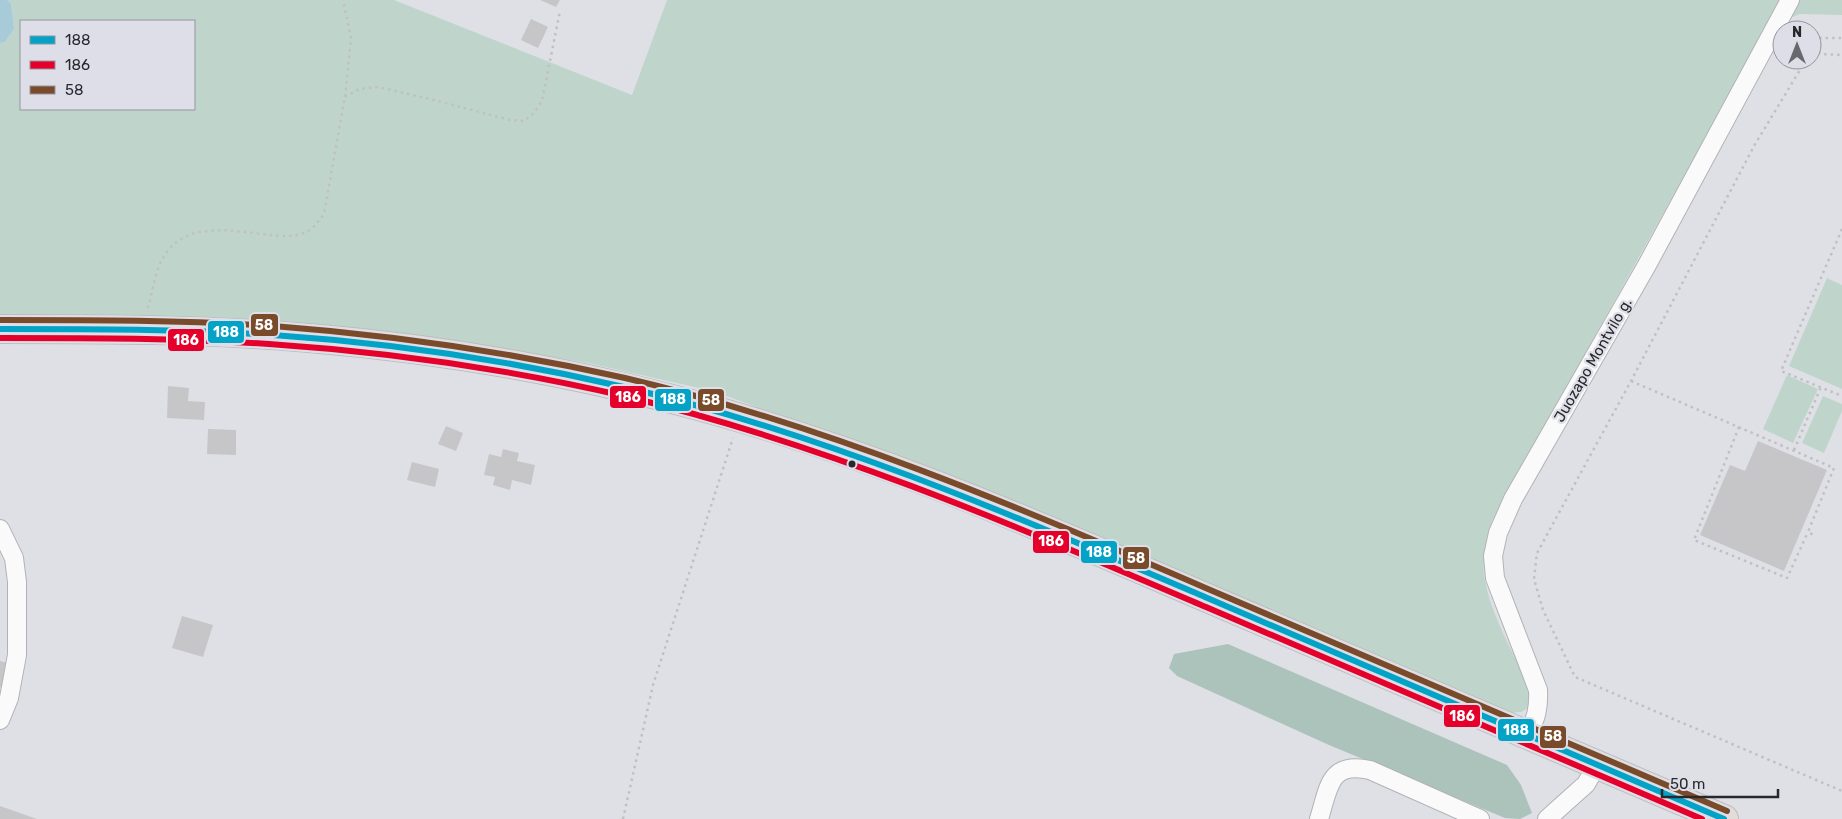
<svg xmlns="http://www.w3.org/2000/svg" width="1842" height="819" font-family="Rubik,sans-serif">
<rect width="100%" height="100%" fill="#dfe0e5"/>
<path fill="#bfd5cc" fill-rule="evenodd" d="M7 0H394L632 95 667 0H1842V15L1800 14 1767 27 1492 521C1488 539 1482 556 1484 574 1488 609 1513 652 1528 684L1530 699 1528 708 1521 712 1510 713 850 440 712 391 588 363 482 345 342 327 181 316H0V43L5 42 14 29 11 3ZM21 21H194V109H21Z
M1827 278 1842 285V389L1789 366Z
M1787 375 1818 389 1793 443 1763 429Z
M1823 396 1842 404V411L1824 453 1802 443Z"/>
<path fill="#abc3ba" d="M1228 644 1507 765 1521 785 1532 813 1520 819 1505 818 1329 745 1177 676 1169 668 1174 654Z"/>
<path fill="#a8cbda" d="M0 0H7L11 3 14 29 5 42 0 43Z"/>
<path fill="#c6c6c9" d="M540 0H560L556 7Z
M531 19 548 27 538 48 521 40Z
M168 386 189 388 188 401 205 402 204 420 167 418Z
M446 426 463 433 456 451 438 444Z
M208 429 236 430V455L207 454Z
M1758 441 1827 470 1784 571 1700 535 1730 465 1745 471Z
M503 449 519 453 517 461 535 465 531 485 512 480 510 490 493 485 495 477 484 475 489 454 501 457Z
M412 462 439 469 435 487 407 480Z
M182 616 213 625 203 657 172 648Z
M0 661 10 664 3 688 0 687Z
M0 806 37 819H0Z"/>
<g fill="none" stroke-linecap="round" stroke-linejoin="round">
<g stroke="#b2b2b6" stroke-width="20">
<path id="minor" d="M0 529 14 558 17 582V655L9 698 0 720
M1528 735C1536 718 1539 709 1538 690L1495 578 1493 556 1498 533 1513 499 1647 265 1790 0
M1319 819C1329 787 1329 761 1370 770L1480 819
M1547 819 1586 784 1597 765"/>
</g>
<g stroke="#bdbdbf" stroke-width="30">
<path id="primary" d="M0 329C103 329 206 329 309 338 430 348 551 368 668 398 854 445 1029 521 1205 597 1378 671 1551 745 1724 819"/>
</g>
<path stroke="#c0c0c2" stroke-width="2.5" stroke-dasharray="2.5 4" stroke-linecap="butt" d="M1812 50 1821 54 1842 55
M1813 50 1820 38H1842
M1806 60 1754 146 1631 381 1537 553 1534 579 1543 610 1575 677 1842 791
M345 97 359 89 378 87 430 99 510 120 524 121 534 113 542 101 560 11
M1842 229 1781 371 1842 396
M148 308C152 294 155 272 162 260 183 219 233 231 270 235 280 236 291 237 301 234 312 231 317 223 324 214L345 97 351 38 343 0
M1631 381 1834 468 1808 532 1814 535
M1739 427 1694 540 1787 578 1808 532
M1794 450 1821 387
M623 819 653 685 733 438"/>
<use href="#minor" stroke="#fafafb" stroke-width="18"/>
<use href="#primary" stroke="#e2ddd7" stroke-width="28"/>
<g stroke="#dddee7" stroke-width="10">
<path id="bus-1" d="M0 329C91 329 182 329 273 335 391 343 508 360 624 387 825 434 1015 516 1205 597 1378 671 1551 745 1724 819"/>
</g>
<g stroke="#dddee7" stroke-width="10">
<path id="bus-2" d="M0 338C90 338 180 338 269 344 389 352 508 369 624 396 826 444 1016 526 1206 607 1371 678 1537 748 1702 819"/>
</g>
<g stroke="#dddee7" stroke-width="10">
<path id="bus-3" d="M0 320C91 320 183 320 273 326 392 335 509 352 625 378 827 425 1018 507 1208 589 1381 663 1554 737 1727 811"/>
</g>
<use href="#bus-1" stroke="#02a3c6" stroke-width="6"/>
<use href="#bus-2" stroke="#e4002b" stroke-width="6"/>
<use href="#bus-3" stroke="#7a4b2a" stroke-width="6"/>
</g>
<circle fill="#28282c" stroke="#dddee7" stroke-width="2" cx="852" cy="464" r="4.5"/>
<g text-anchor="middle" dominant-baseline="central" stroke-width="4.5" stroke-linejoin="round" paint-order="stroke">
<g font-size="15" fill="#28282c" stroke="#dddee7">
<text transform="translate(1593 360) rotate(-60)">Juozapo Montvilo g.</text>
</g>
</g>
<g stroke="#dddee7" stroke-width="2">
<rect x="250" y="313" width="29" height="24" rx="5" fill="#7a4b2a"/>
<rect x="207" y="320" width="38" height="24" rx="5" fill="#02a3c6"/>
<rect x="167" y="328" width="38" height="24" rx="5" fill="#e4002b"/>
<rect x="609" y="385" width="38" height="24" rx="5" fill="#e4002b"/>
<rect x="654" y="388" width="38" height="24" rx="5" fill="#02a3c6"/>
<rect x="697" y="388" width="28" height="24" rx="5" fill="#7a4b2a"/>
<rect x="1032" y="530" width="38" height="24" rx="5" fill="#e4002b"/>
<rect x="1080" y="540" width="38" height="24" rx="5" fill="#02a3c6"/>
<rect x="1122" y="546" width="28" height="24" rx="5" fill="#7a4b2a"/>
<rect x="1443" y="704" width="38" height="24" rx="5" fill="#e4002b"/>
<rect x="1497" y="718" width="38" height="24" rx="5" fill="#02a3c6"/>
<rect x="1539" y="725" width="28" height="24" rx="5" fill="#7a4b2a"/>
</g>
<g font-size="14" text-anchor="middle" font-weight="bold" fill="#fff">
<text x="264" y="330">58</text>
<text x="226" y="337">188</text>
<text x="186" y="345">186</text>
<text x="628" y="402">186</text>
<text x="673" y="404">188</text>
<text x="711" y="405">58</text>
<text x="1051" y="546">186</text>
<text x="1099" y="557">188</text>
<text x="1136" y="563">58</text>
<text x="1462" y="721">186</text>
<text x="1516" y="735">188</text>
<text x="1553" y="741">58</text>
</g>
<rect x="20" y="20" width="175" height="90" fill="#dddee7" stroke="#95959c"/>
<rect x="30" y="36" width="25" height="8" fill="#02a3c6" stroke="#95959c"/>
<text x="65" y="45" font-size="15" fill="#28282c">188</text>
<rect x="30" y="61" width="25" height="8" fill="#e4002b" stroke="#95959c"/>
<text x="65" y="70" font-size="15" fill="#28282c">186</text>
<rect x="30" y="86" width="25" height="8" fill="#7a4b2a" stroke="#95959c"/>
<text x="65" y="95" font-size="15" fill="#28282c">58</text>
<g transform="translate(1797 45)"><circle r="24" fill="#dddee7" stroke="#95959c"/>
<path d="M0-4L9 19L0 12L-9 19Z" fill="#68686d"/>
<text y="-8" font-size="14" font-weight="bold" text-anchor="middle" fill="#28282c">N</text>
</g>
<path d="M1662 789v8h116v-8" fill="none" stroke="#28282c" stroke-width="2.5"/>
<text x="1670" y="789" font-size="15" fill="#28282c" stroke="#dddee7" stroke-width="4" paint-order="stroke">50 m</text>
</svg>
